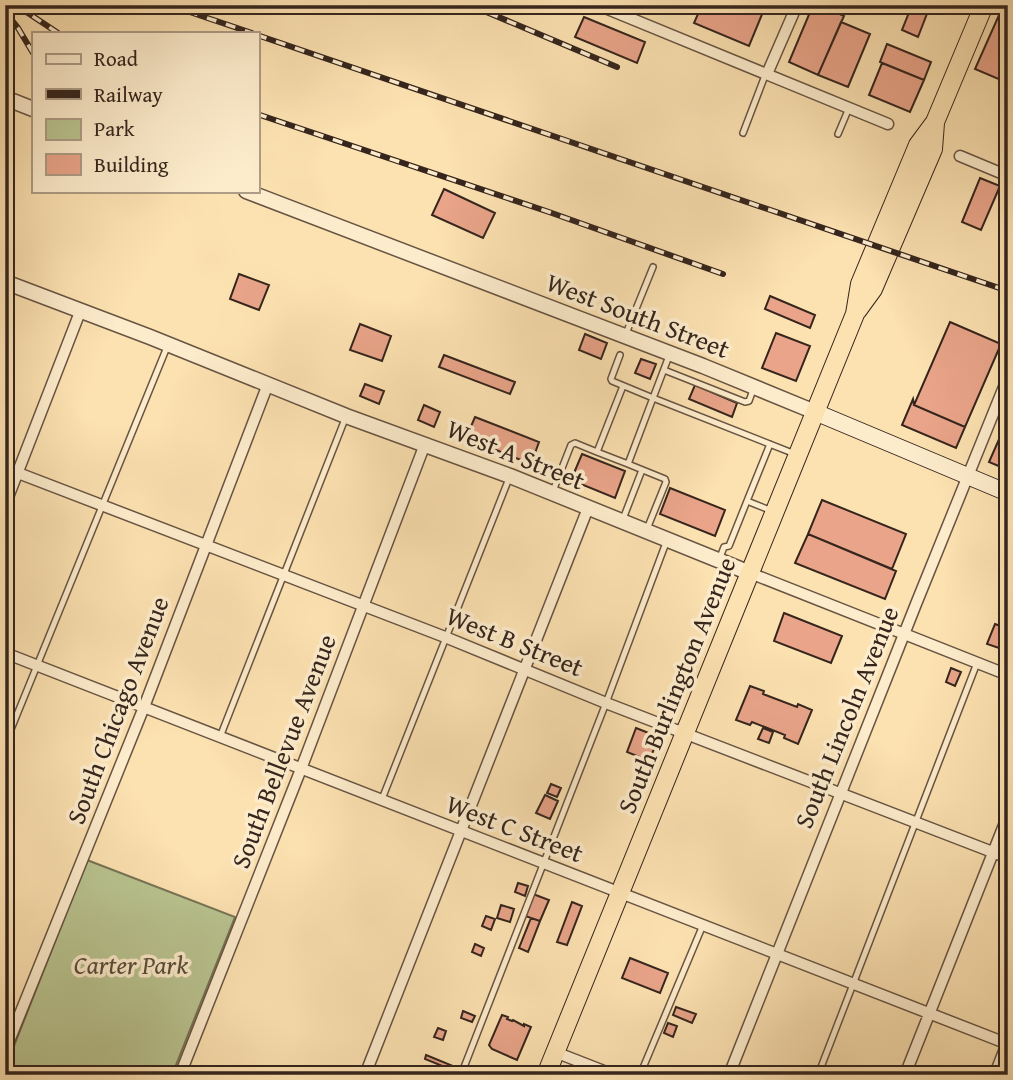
<svg xmlns="http://www.w3.org/2000/svg" width="1013" height="1080" font-family="'Gentium Book Plus',serif">
<rect width="100%" height="100%" fill="#fce1b1"/>
<filter id="stains"><feTurbulence type="fractalNoise" baseFrequency=".00286" numOctaves="4"/><feColorMatrix values="0 0 0 0 .2 0 0 0 0 .09 0 0 0 0 .02 0 0 0 .5 -.17"/></filter>
<radialGradient id="worn" r=".72"><stop offset=".6" stop-color="#630" stop-opacity="0"/><stop offset="1" stop-color="#630" stop-opacity=".3"/></radialGradient>
<path fill="#b9c490" stroke="#777456" stroke-width="2" d="M87 860 235 917 172 1075H5V1069Z"/>
<path fill="#e9a489" stroke="#35251d" stroke-width="2" d="M702 5H747L763 12 749 46 694 23Z
M813 5H820L844 16 818 75 789 62Z
M912 5 930 6 918 37 902 30Z
M999 15 1008 19V83L975 69Z
M584 17 645 42 637 63 575 37Z
M841 22 870 34 848 87 818 75Z
M887 44 931 62 924 80 880 62Z
M882 63 924 80 910 112 869 95Z
M980 178 1000 186 981 230 962 222Z
M444 189 495 213 483 238 432 215Z
M239 274 269 285 259 310 230 299Z
M770 296 815 315 810 328 765 309Z
M950 322 1001 344 965 427 914 405Z
M360 324 391 336 382 361 350 350Z
M776 333 810 346 796 381 762 368Z
M585 334 607 343 601 359 579 350Z
M444 355 515 382 510 394 439 367Z
M641 359 656 364 650 379 635 373Z
M365 384 384 391 379 404 360 396Z
M695 385 737 403 732 417 689 399Z
M913 399 914 405 965 427 956 448 902 425Z
M424 405 440 412 434 427 418 420Z
M475 417 539 442 531 464 466 438Z
M1008 419V470L989 462Z
M582 454 625 471 615 498 571 480Z
M670 488 725 510 715 536 660 514Z
M822 500 906 534 892 569 808 534Z
M808 534 896 571 885 599 795 563Z
M1004 600 1008 601V617L999 613Z
M784 613 842 636 831 663 774 641Z
M995 624 1006 628 999 648 987 644Z
M951 668 961 672 955 686 946 682Z
M750 686 764 691 763 694 797 707 798 704 812 710 798 744 784 738 785 735 752 722 750 725 736 720Z
M636 728 659 737 649 761 627 752Z
M763 728 773 732 769 743 758 739Z
M551 784 561 788 557 797 547 793Z
M545 795 558 801 550 819 536 813Z
M518 883 528 886 525 896 515 892Z
M533 894 549 900 540 921 525 916Z
M572 902 582 906 567 945 557 942Z
M501 905 514 909 510 922 497 918Z
M486 916 495 919 491 930 482 926Z
M531 918 540 921 528 952 519 948Z
M475 944 484 948 481 956 472 952Z
M630 958 668 973 660 993 622 978Z
M676 1007 696 1014 692 1023 673 1015Z
M463 1011 475 1016 472 1022 461 1018Z
M502 1015 508 1017 507 1019 512 1021 513 1020 524 1026V1024L531 1027 517 1060 492 1049 489 1045Z
M668 1023 677 1026 673 1037 664 1033Z
M438 1028 446 1031 443 1040 434 1037Z
M426 1055 453 1066 452 1070 425 1059Z"/>
<g fill="none" stroke-linecap="round" stroke-linejoin="round">
<g stroke="#675442" stroke-width="8">
<path id="service" d="M743 133 766 73
M838 134 849 108
M625 336 653 267
M620 355 611 379 612 381 653 398 628 464 665 479 666 482 647 529
M669 356 653 398 795 454
M664 370 745 402 749 401 754 387
M623 386 597 452 628 464
M770 444 747 501 772 511
M553 491 571 445 575 443 597 452
M623 519 642 470
M719 560 724 547 729 546 747 501
M220 737 345 419
M5 744 167 347
M382 799 510 476
M461 1075 606 703 667 540
M640 1075 703 925
M818 1075 977 663
M992 1075 1008 1034"/>
</g>
<g stroke="#675442" stroke-width="13">
<path id="minor" d="M598 5 888 124
M767 74 797 5
M960 156 1008 176
M5 468 445 637 606 703 1008 858
M5 505 80 312
M750 573 1008 675
M5 653 1008 1044
M5 1051 144 707 268 384
M555 1052 614 1075
M180 1075 301 769 425 444
M365 1075 588 508
M729 1075 916 604 1008 377
M905 1075 1008 815"/>
</g>
<g stroke="#675442" stroke-width="17">
<path id="tertiary" d="M5 98 33 109
M246 191 703 366 815 412
M5 282 150 337 346 416 510 476 750 573"/>
</g>
<g stroke="#35251d" stroke-width="18">
<path id="secondary" d="M815 412 1008 493"/>
</g>
<g stroke="#35251d" stroke-width="20">
<path id="trunk" d="M857 311 873 289 933 149 935 123
M546 1075 855 314 860 284 918 145 935 122 984 5"/>
</g>
<use href="#service" stroke="#fdeccc" stroke-width="5"/>
<use href="#minor" stroke="#fdeccc" stroke-width="10"/>
<use href="#tertiary" stroke="#fdeccc" stroke-width="14"/>
<use href="#secondary" stroke="#fdeccc" stroke-width="16"/>
<use href="#trunk" stroke="#fce1b1" stroke-width="18"/>
<g stroke="#35251d" stroke-width="6">
<path id="rail" d="M16 5 58 33
M169 5 252 33
M470 5 617 67
M5 12 18 28 33 53
M257 35 1008 291
M257 114 549 212 723 274"/>
</g>
<use href="#rail" stroke="#fdeccc" stroke-width="3.5" stroke-dasharray="10" stroke-linecap="butt"/>
</g>
<g text-anchor="middle" dominant-baseline="central" stroke-width="7" stroke-linejoin="round" paint-order="stroke">
<g font-size="26" fill="#35251d" stroke="#fdeccc">
<text transform="translate(638 315) rotate(21)">West South Street</text>
<text transform="translate(516 454) rotate(22)">West A Street</text>
<text transform="translate(515 641) rotate(22)">West B Street</text>
<text transform="translate(676 685) rotate(-68)">South Burlington Avenue</text>
<text transform="translate(117 710) rotate(-69)">South Chicago Avenue</text>
<text transform="translate(846 717) rotate(-68)">South Lincoln Avenue</text>
<text transform="translate(283 751) rotate(-69)">South Bellevue Avenue</text>
<text transform="translate(515 828) rotate(21)">West C Street</text>
</g>
<g font-size="26" font-style="italic" fill="#564d3a" stroke="#fdeccc">
<text x="131" y="964">Carter Park</text>
</g>
</g>
<rect width="1013" height="1080" fill="none" stroke="#fce1b1" stroke-width="28"/>
<rect x="7" y="7" width="999" height="1066" fill="none" stroke="#35251d" stroke-width="3.5"/>
<rect x="14" y="14" width="985" height="1052" fill="none" stroke="#35251d" stroke-width="2"/>
<rect x="32" y="32" width="228" height="161" fill="#fdeccc" stroke="#ad9c86" stroke-width="2"/>
<rect x="46" y="54" width="35" height="10" fill="#fdeccc" stroke="#ad9c86" stroke-width="2"/>
<text x="94" y="66" font-size="21" fill="#35251d">Road</text>
<rect x="46" y="89" width="35" height="10" fill="#35251d" stroke="#ad9c86" stroke-width="2"/>
<text x="94" y="102" font-size="21" fill="#35251d">Railway</text>
<rect x="46" y="119" width="35" height="21" fill="#b9c490" stroke="#ad9c86" stroke-width="2"/>
<text x="94" y="136" font-size="21" fill="#35251d">Park</text>
<rect x="46" y="154" width="35" height="21" fill="#e9a489" stroke="#ad9c86" stroke-width="2"/>
<text x="94" y="172" font-size="21" fill="#35251d">Building</text>
<rect width="100%" height="100%" filter="url(#stains)"/>
<rect width="100%" height="100%" fill="url(#worn)"/>
</svg>
